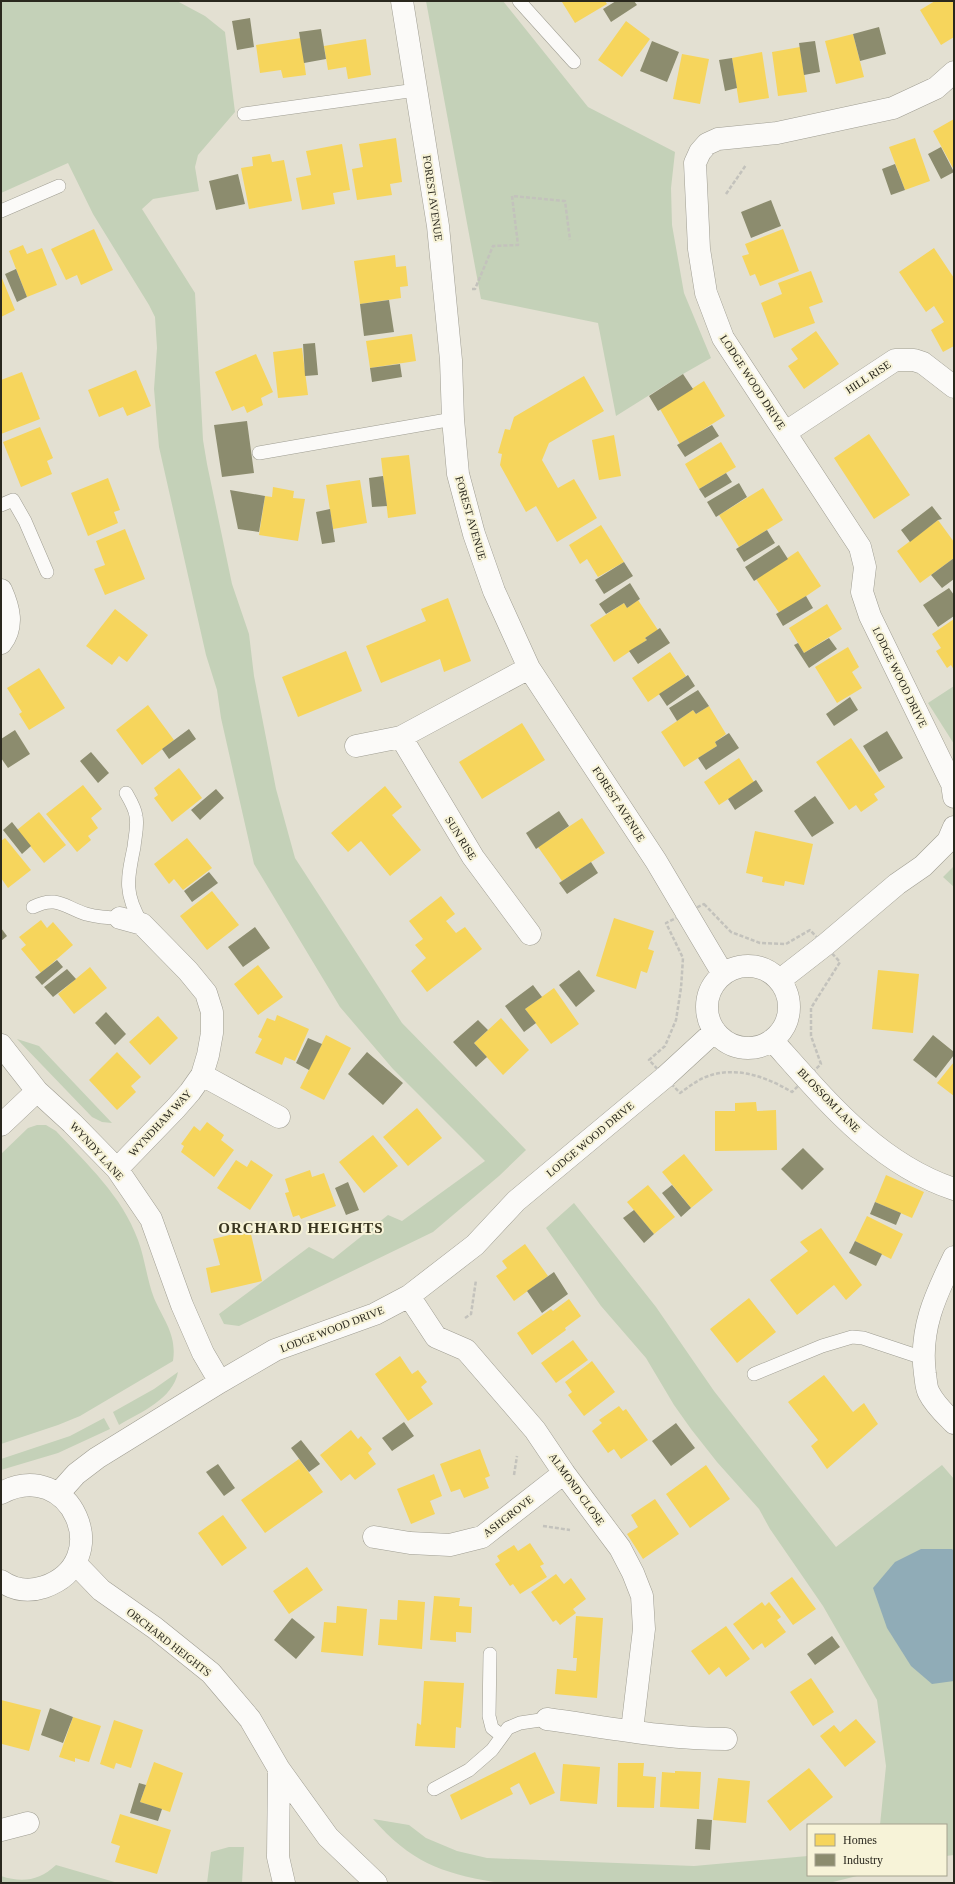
<svg xmlns="http://www.w3.org/2000/svg" width="955" height="1884" font-family="Georgia,serif">
<rect width="100%" height="100%" fill="#e3e0d2"/>
<path fill="#c4d1b8" d="M1 1H177L205 16 225 32 235 112 198 155 195 167 199 191 153 199 142 209 195 293 203 440 207 464 232 584 249 634 254 676 276 789 295 858 402 1023 526 1150 499 1176 433 1232 239 1326 224 1324 219 1314 309 1247 333 1259 388 1215 402 1221 485 1161 393 1069 340 1007 254 864 221 718 217 690 206 655 159 447 154 389 157 348 155 317 149 305 93 214 68 163 1 193Z
M426 1H503L588 107 675 152 671 188 672 225 684 293 711 358 683 374 616 416 598 323 481 299Z
M954 686V744L928 703Z
M954 866V887L943 877Z
M17 1039 39 1046 112 1123 102 1122 92 1117Z
M37 1125H46L56 1131C87 1164 122 1196 138 1240 145 1259 147 1280 154 1298 164 1321 177 1335 173 1361L80 1416 58 1425 1 1444V1154L28 1128Z
M574 1203 656 1307 714 1391 836 1547 942 1465 954 1479V1855L946 1856V1825H880L886 1766 877 1700 823 1606 770 1529 759 1509 717 1462 691 1429 674 1405 646 1358 601 1306 546 1228Z
M178 1372C173 1399 141 1412 119 1425L113 1412 154 1389Z
M104 1418 110 1429 58 1453 1 1470V1459L70 1436Z
M373 1819 409 1825 426 1838 457 1851 487 1858 694 1866 808 1856V1875H861L829 1883 494 1882C440 1873 410 1861 373 1819Z
M229 1847H244L242 1883H207L211 1852Z
M56 1865 118 1883H1V1876C22 1883 39 1881 56 1865Z"/>
<path fill="#90acb7" d="M921 1549H952L954 1551V1681L932 1684 911 1666 887 1628 873 1588 895 1562Z"/>
<path fill="#f6d55c" d="M564 1H605L607 4 575 23 562 2Z
M935 1H954V37L941 45 920 10Z
M626 21 650 39 622 77 598 60Z
M853 34 864 77 836 84 825 41Z
M301 38 306 75 283 78 281 70 260 73 256 45Z
M366 39 371 75 348 79 346 67 328 70 324 46Z
M800 47 807 92 778 96 772 52Z
M762 52 769 98 739 103 732 58Z
M682 54 709 59 700 104 673 99Z
M954 119V170L933 131Z
M396 138 402 182 390 184 392 195 357 200 352 169 363 167 359 144Z
M915 138 930 181 905 190 889 147Z
M342 144 350 190 333 193 335 204 302 210 296 178 311 175 306 151Z
M270 154 272 162 284 160 292 201 249 209 241 168 253 166 252 157Z
M94 229 113 270 81 285 77 275 66 280 51 249Z
M783 229 799 271 760 286 755 274 750 276 742 256 749 254 745 244Z
M23 245 27 254 42 248 57 285 27 297 9 251Z
M934 248 954 278V346L943 352 931 330 944 322 934 306 926 312 899 272Z
M395 255 396 267 406 266 408 286 400 287 401 298 360 304 354 261Z
M811 271 823 302 809 307 815 323 774 338 761 303 782 294 778 283Z
M1 276 15 310 1 317Z
M816 331 839 364 804 389 788 366 798 359 791 349Z
M412 334 416 361 370 368 366 341Z
M302 348 308 395 278 398 273 352Z
M256 354 273 392 261 398 263 405 247 413 244 406 232 411 215 372Z
M136 370 151 406 127 416 123 407 99 417 88 390Z
M22 372 40 419 1 434V380Z
M584 376 604 411 549 443 542 460 558 488 574 479 597 518 557 542 536 506 526 512 500 465 502 454 498 453 505 429 510 430 514 417Z
M704 381 725 416 680 444 660 409Z
M40 427 53 458 47 461 52 474 21 487 3 442Z
M869 434 910 495 874 519 834 458Z
M614 435 621 476 599 480 592 440Z
M721 442 736 467 699 489 685 464Z
M409 455 416 514 388 518 381 458Z
M108 478 120 510 114 512 118 523 88 536 71 493Z
M360 480 367 523 333 529 326 485Z
M273 487 294 491 293 498 305 499 298 541 259 535 265 496 272 497Z
M763 488 783 520 739 547 719 515Z
M938 520 954 542V558L920 583 897 551Z
M601 525 624 562 598 577 587 559 580 564 569 545Z
M125 529 145 579 105 595 94 569 105 565 96 541Z
M798 551 821 586 780 614 756 579Z
M448 598 471 661 444 672 440 659 381 683 366 646 426 621 421 609Z
M638 600 658 630 645 638 647 640 614 662 590 625 624 603 627 608Z
M827 604 842 629 804 653 789 628Z
M115 609 148 635 127 662 119 656 112 665 86 646Z
M954 619V670L951 665 947 668 936 651 941 648 932 634Z
M848 647 859 667 852 672 862 688 837 703 815 667Z
M346 651 362 691 298 717 282 677Z
M670 652 686 676 648 702 632 678Z
M39 668 65 708 29 730 19 714 22 712 7 688Z
M148 705 174 740 142 765 116 730Z
M709 706 726 734 715 742 717 746 684 767 661 732 693 710 696 714Z
M522 723 545 760 482 799 459 762Z
M851 738 885 787 874 794 878 800 861 812 856 805 849 810 816 762Z
M739 758 754 782 719 805 704 782Z
M179 768 202 798 172 822 154 798 158 795 154 788Z
M83 785 102 809 91 818 98 828 88 836 91 840 77 852 46 814Z
M385 786 402 807 392 815 421 850 390 876 361 841 348 852 331 833Z
M39 812 66 845 44 863 17 830Z
M582 818 605 853 562 881 538 847Z
M755 831 813 844 804 885 785 881 784 886 762 882 763 877 746 873Z
M5 838 31 870 8 888 1 878V841Z
M187 838 212 868 183 890 174 879 169 884 154 864Z
M212 891 239 925 207 950 180 916Z
M441 896 455 914 446 921 456 933 465 927 482 949 427 992 411 971 426 958 415 945 423 939 409 921Z
M614 918 654 931 648 949 654 951 647 973 641 971 636 989 596 976Z
M41 920 47 928 53 922 73 945 41 973 21 949 26 945 19 937Z
M258 965 283 997 258 1015 234 984Z
M90 967 107 988 74 1014 58 994Z
M878 970 919 974 913 1033 872 1029Z
M554 988 579 1024 551 1044 525 1009Z
M277 1015 309 1029 295 1061 285 1057 282 1065 255 1053 262 1039 258 1037 267 1018 275 1021Z
M158 1016 178 1038 150 1065 129 1042Z
M501 1018 529 1050 503 1075 474 1043Z
M326 1035 351 1048 324 1100 300 1088Z
M117 1052 141 1077 131 1086 136 1092 117 1110 89 1080Z
M954 1062V1096L937 1083Z
M756 1102 757 1111 776 1110 777 1150 715 1151V1111H735V1103Z
M417 1108 442 1138 408 1166 383 1137Z
M207 1122 224 1135 221 1140 234 1150 214 1177 181 1152 184 1146 181 1144 194 1126 200 1131Z
M373 1135 398 1166 364 1193 339 1162Z
M684 1154 713 1190 691 1208 662 1172Z
M236 1160 247 1167 251 1160 273 1175 250 1210 217 1188Z
M310 1170 312 1177 324 1173 336 1206 301 1219 299 1215 293 1217 285 1193 289 1192 285 1179Z
M886 1175 924 1192 912 1218 875 1202Z
M648 1185 675 1217 654 1234 627 1202Z
M867 1216 903 1234 891 1259 855 1241Z
M821 1228 862 1285 846 1300 834 1285 797 1315 770 1280 808 1251 800 1242Z
M250 1230 262 1281 211 1293 206 1268 220 1265 213 1239Z
M525 1244 548 1276 514 1301 496 1276 507 1268 502 1261Z
M749 1298 776 1332 737 1363 710 1329Z
M569 1299 581 1316 565 1328 566 1330 532 1355 517 1333 551 1309 553 1311Z
M573 1340 588 1360 556 1383 541 1363Z
M400 1356 412 1374 418 1370 427 1382 421 1387 433 1404 408 1421 375 1374Z
M592 1361 615 1392 584 1416 568 1395 572 1392 565 1382Z
M824 1375 853 1412 864 1403 878 1424 827 1469 811 1446 818 1440 788 1402Z
M619 1406 623 1411 626 1409 648 1440 621 1459 614 1449 608 1453 592 1431 602 1423 599 1420Z
M351 1430 358 1439 361 1436 372 1449 368 1453 376 1464 355 1480 350 1474 341 1481 320 1455Z
M480 1449 490 1476 485 1478 489 1488 464 1498 460 1489 451 1492 440 1464Z
M299 1459 323 1492 265 1533 241 1500Z
M706 1465 730 1499 690 1528 666 1494Z
M434 1474 442 1496 430 1501 435 1514 411 1524 397 1489Z
M655 1499 679 1534 643 1559 627 1534 638 1527 631 1515Z
M223 1515 247 1548 222 1566 198 1533Z
M530 1543 544 1564 540 1566 547 1577 520 1594 513 1584 510 1586 495 1564 500 1561 497 1556 514 1545 518 1551Z
M307 1567 323 1590 289 1614 273 1591Z
M556 1574 564 1584 571 1578 586 1599 573 1609 576 1613 560 1625 556 1620 553 1622 531 1592Z
M792 1577 816 1609 793 1625 770 1593Z
M434 1596 460 1598 459 1606 472 1607 471 1633 456 1632V1642L430 1640Z
M398 1600 425 1602 422 1649 378 1645 380 1619 397 1620Z
M762 1602 765 1606 769 1602 781 1617 777 1620 786 1632 765 1648 762 1643 753 1650 733 1624Z
M337 1606 367 1609 363 1656 321 1652 324 1622 336 1623Z
M576 1616 603 1618 597 1698 555 1694 557 1669 576 1671 577 1658H573Z
M726 1626 750 1659 726 1677 719 1667 709 1675 691 1651Z
M811 1678 834 1712 813 1726 790 1692Z
M424 1681 464 1683 461 1728 456 1727 455 1748 415 1746 417 1723 421 1725Z
M1 1700 41 1710 29 1751 2 1744Z
M73 1717 101 1726 89 1762 75 1758V1762L59 1757Z
M856 1719 876 1742 845 1767 820 1736 834 1725 840 1732Z
M114 1720 143 1730 131 1768 116 1763 114 1769 100 1764Z
M535 1752 555 1793 530 1805 519 1783 510 1788 513 1794 461 1820 450 1795Z
M154 1762 183 1773 170 1812 140 1802Z
M618 1763H644L643 1776 656 1777 654 1808 617 1807Z
M563 1764 600 1767 597 1804 560 1801Z
M809 1768 833 1797 790 1831 767 1801Z
M675 1771 701 1772 699 1809 660 1807 662 1772 675 1773Z
M718 1778 750 1781 746 1823 713 1820Z
M120 1814 171 1830 157 1874 115 1862 120 1846 111 1843Z"/>
<path fill="#8c8c6e" d="M616 1H634L637 5 611 22 603 9Z
M250 18 254 47 237 50 232 21Z
M879 27 886 54 860 61 853 34Z
M321 29 326 59 304 63 299 32Z
M652 41 679 52 667 82 640 71Z
M815 41 820 72 804 75 799 43Z
M732 58 737 88 725 91 719 60Z
M941 147 954 172 941 179 928 154Z
M895 164 905 190 891 195 882 169Z
M238 174 245 204 216 210 209 181Z
M771 200 781 226 751 238 741 212Z
M16 269 27 297 17 302 5 274Z
M389 300 394 332 364 336 360 304Z
M315 343 318 375 305 376 303 344Z
M400 364 402 377 372 382 370 368Z
M683 374 693 389 658 411 649 396Z
M247 421 254 473 222 477 214 425Z
M712 425 719 436 685 457 677 445Z
M726 473 732 482 705 498 699 489Z
M383 476 387 506 372 507 369 478Z
M739 483 747 497 716 517 707 502Z
M230 490 265 496 259 532 238 529Z
M932 506 942 519 938 520 910 542 901 530Z
M330 509 335 542 322 544 316 512Z
M767 530 775 543 744 562 736 549Z
M779 545 788 559 754 581 745 567Z
M954 558V579L942 588 931 575Z
M624 562 633 576 604 594 595 580Z
M630 583 640 599 627 608 624 603 606 614 599 604Z
M949 588 954 595V616L938 627 923 605Z
M806 596 813 608 783 626 776 614Z
M660 628 670 643 638 664 629 651 647 640 645 638Z
M829 638 837 649 809 668 794 645 798 643 804 653Z
M688 675 695 686 667 706 659 694Z
M698 690 709 706 696 714 693 710 677 721 669 708Z
M850 697 858 710 834 726 826 714Z
M189 729 196 739 169 759 162 749Z
M15 730 30 754 8 768 1 758V739Z
M887 731 903 758 879 772 863 746Z
M729 733 739 748 706 770 698 758 717 746 715 742Z
M91 752 109 773 98 783 80 761Z
M756 780 763 791 735 810 728 799Z
M216 789 224 798 200 820 191 810Z
M815 796 834 823 812 837 794 811Z
M559 811 569 826 536 849 526 833Z
M12 822 31 846 22 854 3 830Z
M591 862 598 873 567 894 559 883Z
M209 872 218 883 192 902 184 891Z
M255 927 270 948 243 967 228 947Z
M1 928 7 936 1 941Z
M57 960 63 967 42 985 35 977Z
M67 969 76 979 53 997 44 987Z
M579 970 595 991 576 1007 559 985Z
M533 985 542 997 525 1009 536 1023 524 1032 505 1006Z
M106 1012 126 1034 115 1045 95 1023Z
M478 1020 488 1030 474 1043 487 1057 476 1067 453 1042Z
M933 1035 954 1052V1055L936 1078 913 1060Z
M308 1038 322 1044 309 1070 296 1063Z
M367 1052 403 1083 383 1105 348 1074Z
M803 1148 824 1169 802 1190 781 1169Z
M348 1182 359 1210 346 1215 335 1188Z
M672 1185 691 1208 681 1217 662 1193Z
M875 1202 901 1213 896 1225 870 1214Z
M634 1210 654 1234 644 1243 623 1218Z
M855 1241 882 1254 876 1266 849 1253Z
M554 1272 568 1294 542 1313 527 1291Z
M404 1422 414 1436 392 1451 382 1438Z
M676 1423 695 1448 671 1466 652 1441Z
M301 1440 320 1464 309 1472 291 1448Z
M218 1464 235 1488 224 1496 206 1472Z
M292 1618 315 1637 296 1659 274 1640Z
M832 1636 840 1647 815 1665 807 1654Z
M50 1708 73 1717 63 1743 41 1735Z
M139 1783 146 1785 140 1802 162 1809 158 1821 130 1813Z
M697 1819 712 1820 710 1850 695 1849Z"/>
<g fill="none" stroke-linecap="round" stroke-linejoin="round">
<g stroke="#9f9d92" stroke-width="14">
<path id="service" d="M519 1 574 62
M244 114 416 90
M1 211 59 186
M259 453 453 419
M1 505 13 500 25 521 47 572
M126 793C130 800 135 808 136 816 138 826 135 836 134 847 127 880 124 894 142 924
M33 907C57 895 64 907 86 914 97 917 108 918 120 918
M754 1374 822 1346 852 1337 863 1338 923 1358
M490 1654 489 1716 492 1728 502 1736
M434 1789 469 1770 492 1750 508 1728 520 1723 547 1719"/>
</g>
<g stroke="#9f9d92" stroke-width="23">
<path id="minor" d="M402 1 438 226 451 360 453 419 458 474 474 534 494 591 529 668 656 861 723 974
M954 72 936 88 893 108 777 133 718 139 707 144 700 152 695 163 699 249 706 293 723 338 860 547 865 567 862 592 870 616 952 784 954 797
M786 432 895 360H914L923 363 954 387
M1 590C9 608 14 626 1 643
M401 737 473 857 530 934
M356 746 401 737 529 668
M707 1007a41 41 0 1 1 82 0a41 41 0 1 1-82 0Z
M780 980 825 945 897 884 923 866 948 841 954 827
M772 1040C824 1098 877 1164 954 1189
M1 1045 37 1091 72 1123 117 1169 151 1219 182 1305 203 1353 220 1382
M202 1075 279 1117
M1 1125 37 1091
M117 1169 176 1108 190 1092 202 1075 208 1055 212 1033V1012L206 993 188 971 142 924 120 918
M954 1257C935 1296 919 1330 925 1374 926 1380 926 1388 929 1393 935 1405 945 1414 954 1423
M409 1296 436 1337 466 1350 535 1430 564 1473 620 1548 633 1573 642 1596 644 1629 632 1730
M1 1493C71 1456 117 1562 44 1587 29 1592 14 1590 1 1581
M59 1493 76 1474 97 1458 220 1382 275 1350 375 1314 409 1296 475 1245 516 1201 665 1077 715 1031
M374 1537 410 1543 450 1545 482 1537 564 1473
M75 1563 101 1590 155 1628 211 1673 250 1719 279 1769 328 1837 376 1883
M547 1719C606 1727 666 1739 726 1739
M279 1769 278 1857 284 1883
M1 1830 28 1823"/>
</g>
<path stroke="#c3c2bc" stroke-width="2.5" stroke-dasharray="4 2" stroke-linecap="butt" d="M726 194 746 165
M472 289H475L493 246 518 245 512 196 565 201 570 240
M704 904 731 932 760 943 786 944 810 930 840 962 811 1008V1036L821 1064 792 1092C765 1076 732 1064 701 1079 694 1083 687 1088 680 1093L649 1060 665 1046 676 1020 681 988 683 958 666 923Z
M465 1318 471 1314 476 1280
M514 1475 517 1456
M543 1526 570 1530"/>
<use href="#service" stroke="#fbfaf8" stroke-width="13"/>
<use href="#minor" stroke="#fbfaf8" stroke-width="22"/>
</g>
<g text-anchor="middle" dominant-baseline="central" stroke-width="4" stroke-linejoin="round" paint-order="stroke">
<g font-size="11" fill="#2a281e" stroke="#f7f3d8">
<text transform="translate(433 198) rotate(82)">FOREST AVENUE</text>
<text transform="translate(868 377) rotate(-33)">HILL RISE</text>
<text transform="translate(753 382) rotate(57)">LODGE WOOD DRIVE</text>
<text transform="translate(471 518) rotate(74)">FOREST AVENUE</text>
<text transform="translate(900 677) rotate(64)">LODGE WOOD DRIVE</text>
<text transform="translate(619 804) rotate(57)">FOREST AVENUE</text>
<text transform="translate(461 838) rotate(58)">SUN RISE</text>
<text transform="translate(829 1100) rotate(46)">BLOSSOM LANE</text>
<text transform="translate(160 1123) rotate(-47)">WYNDHAM WAY</text>
<text transform="translate(590 1139) rotate(-40)">LODGE WOOD DRIVE</text>
<text transform="translate(97 1151) rotate(48)">WYNDY LANE</text>
<text transform="translate(332 1329) rotate(-21)">LODGE WOOD DRIVE</text>
<text transform="translate(577 1489) rotate(54)">ALMOND CLOSE</text>
<text transform="translate(508 1516) rotate(-38)">ASHGROVE</text>
<text transform="translate(169 1642) rotate(38)">ORCHARD HEIGHTS</text>
</g>
<g font-size="15" font-weight="bold" letter-spacing="1" fill="#38341e" stroke="#f7f3d8">
<text x="301" y="1228">ORCHARD HEIGHTS</text>
</g>
</g>
<rect width="955" height="1884" fill="none" stroke="#2a281e" stroke-width="4"/>
<rect x="807" y="1824" width="140" height="52" fill="#f7f3d8" stroke="#a5a28e"/>
<rect x="815" y="1834" width="20" height="12" fill="#f6d55c" stroke="#a5a28e"/>
<text x="843" y="1844" font-size="12" fill="#2a281e">Homes</text>
<rect x="815" y="1854" width="20" height="12" fill="#8c8c6e" stroke="#a5a28e"/>
<text x="843" y="1864" font-size="12" fill="#2a281e">Industry</text>
</svg>
